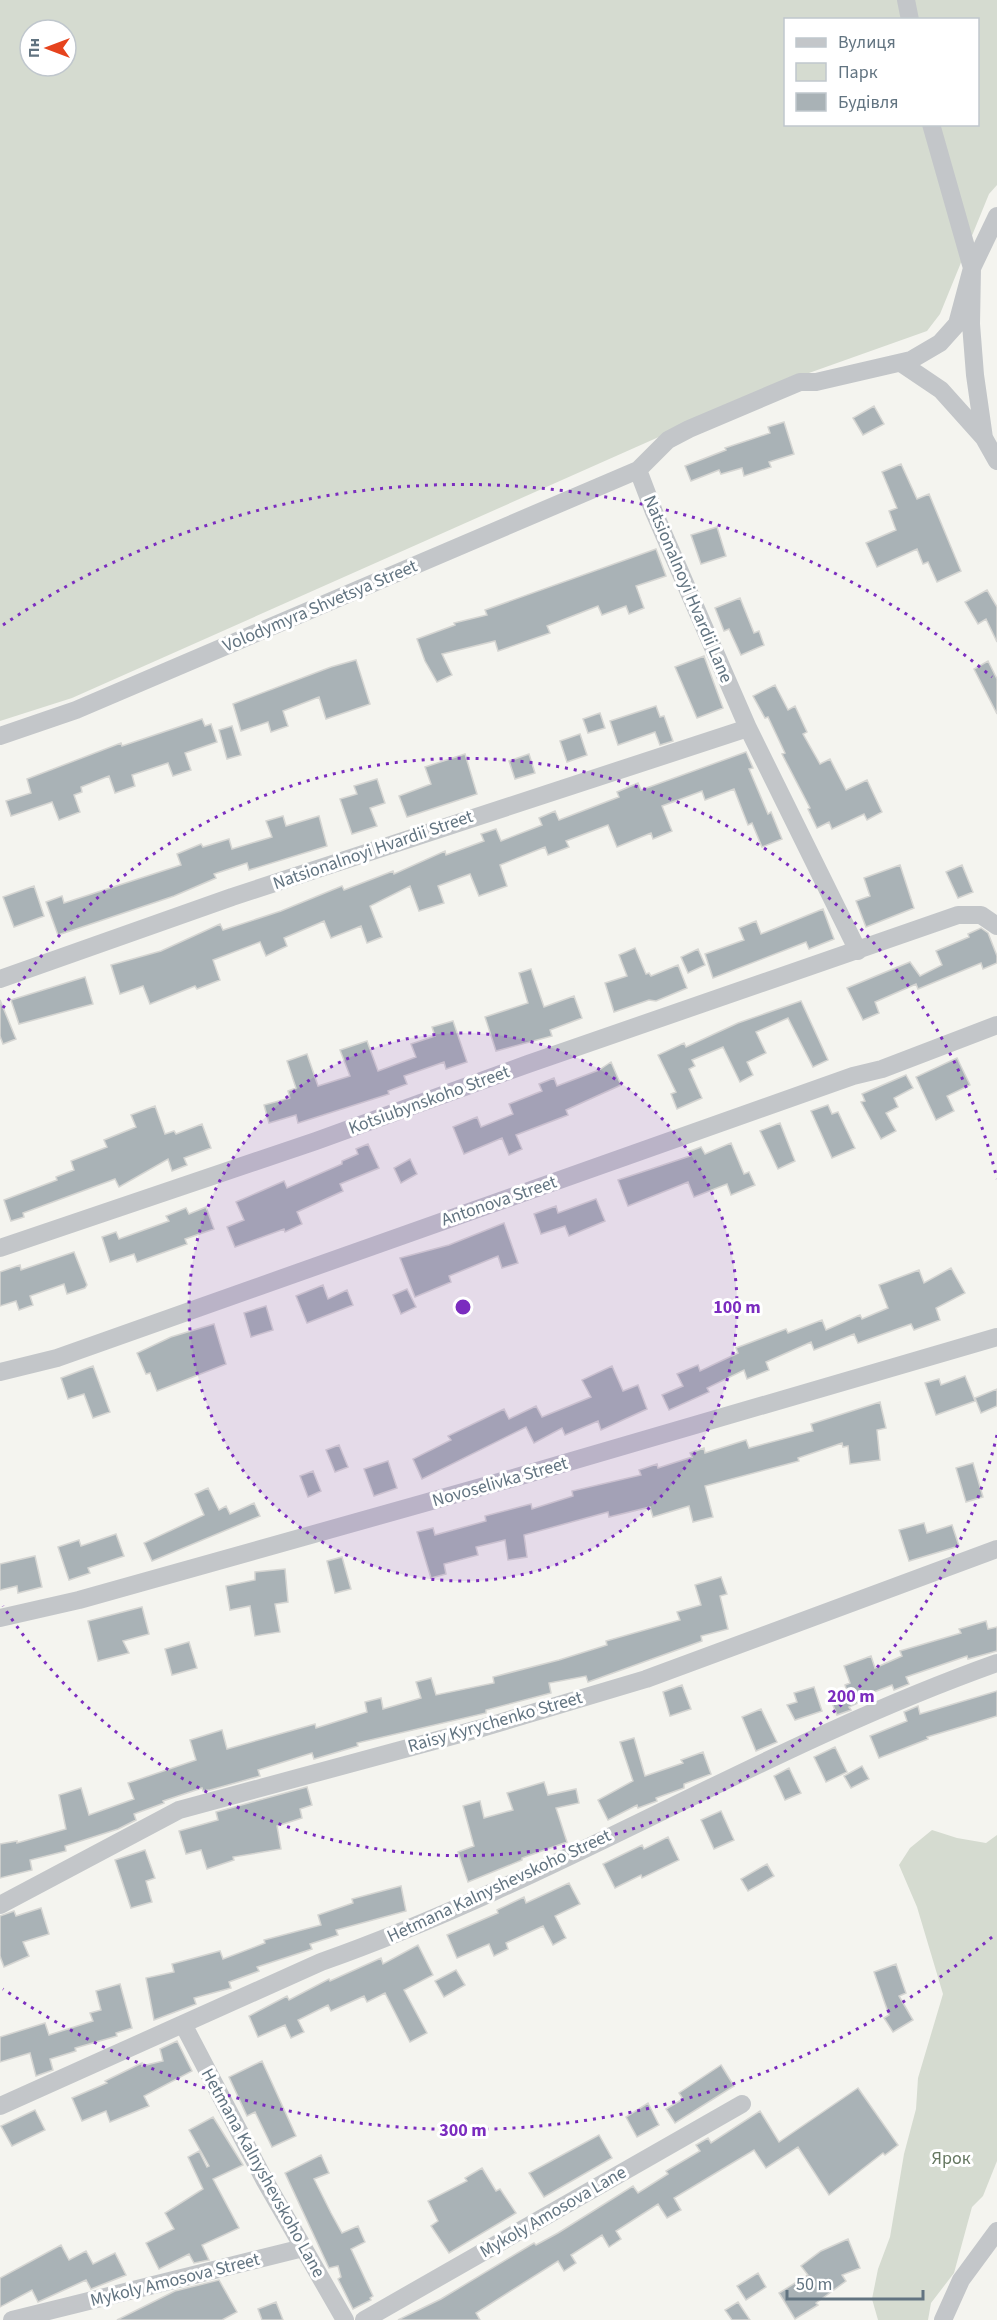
<svg xmlns="http://www.w3.org/2000/svg" width="997" height="2320" font-family="'Source Sans 3',sans-serif">
<rect width="100%" height="100%" fill="#f4f4ef"/>
<path fill="#d5dbd0" fill-rule="evenodd" d="M0 0H997V185L989 194 940 314 927 331 778 384 72 698 0 721ZM786 20H978V124H786ZM30 30H66V66H30Z
M932 1830 957 1838 986 1843 997 1835V2161L983 2196 972 2207 954 2273 931 2303 928 2320H878L872 2299 878 2269 890 2237 904 2154 916 2109 918 2078 943 1994 917 1907 899 1865 910 1848Z"/>
<path fill="#a9b2b6" stroke="#d5d5d2" stroke-width="1.5" d="M874 406 884 424 863 435 853 418Z
M784 422 794 454 769 462 771 467 744 476 742 468 721 474 719 470 691 481 685 466 726 450 725 448 770 433 768 427Z
M901 464 917 499 929 494 961 571 937 582 928 562 923 564 917 549 877 567 866 543 896 530 889 511 897 508 882 472Z
M717 527 726 556 701 564 691 535Z
M656 549 666 576 636 586 644 608 629 614 626 606 602 615 598 606 547 626 550 633 498 651 495 641 442 654 452 675 437 682 425 661 417 639 455 625 454 623 487 615 485 610Z
M987 590 997 607V642L986 619 978 624 965 602Z
M740 598 754 633 759 631 764 645 741 655 729 629 724 631 715 608Z
M704 656 723 708 697 718 675 667Z
M356 660 370 704 326 719 319 697 283 711 288 726 271 732 268 722 241 731 233 704 331 667Z
M988 661 997 679V714L974 669Z
M775 685 788 710 795 706 807 732 803 734 820 764 830 759 846 790 867 780 882 812 867 820 864 814 832 829 829 822 817 828 808 809 810 808 782 754 785 753 768 717 765 718 753 696Z
M656 706 660 717 664 716 673 741 660 745 655 732 618 745 610 721Z
M600 713 605 728 588 733 583 719Z
M202 719 205 726 211 724 217 742 185 753 191 770 173 776 168 763 132 775 135 786 115 793 109 776 81 787 82 792 74 795 80 812 59 820 52 802 11 816 6 801 31 793 27 779 121 743 122 746Z
M232 726 241 755 227 759 219 730Z
M580 734 587 755 567 762 560 741Z
M746 752 753 768 749 769 768 814 771 812 782 839 762 847 752 823 748 825 734 789 705 800 702 791 662 806 672 831 653 839 651 833 617 847 608 825 566 841 569 847 548 855 545 847 500 865 507 886 479 896 470 874 438 886 444 903 419 911 410 886 370 906 382 937 367 943 361 926 331 938 324 921 284 938 287 946 266 956 260 942 213 960 220 980 197 989 195 986 150 1004 143 986 120 994 111 965 161 951 220 924 223 930 281 911 342 886 344 890 393 871 394 874 445 851 446 855 484 841 481 834 496 829 501 841 542 825 539 818 555 811 559 820 619 797 617 792 638 783 641 790Z
M465 754 477 794 407 817 399 796 431 784 425 767Z
M529 754 535 773 515 779 509 761Z
M377 779 385 803 370 808 377 826 352 834 340 799 357 794 354 786Z
M283 816 286 826 319 816 327 846 249 870 247 863 214 874 216 878 174 896 58 935 46 902 62 896 64 903 181 865 177 854 201 844 203 847 229 839 232 849 272 837 266 821Z
M900 865 914 908 866 927 856 901 870 896 864 878Z
M962 865 973 892 958 898 946 872Z
M34 886 44 916 14 927 3 897Z
M823 909 834 939 809 949 806 942 713 978 705 954 744 940 739 928 756 921 761 934Z
M981 928 988 933 997 956V963L983 969 981 963 918 989 916 984 875 1002 879 1013 863 1020 847 988 910 962 920 976 942 965 936 951 969 937 968 934Z
M635 948 646 974 649 973 651 976 678 965 687 988 656 1001 649 1000 614 1012 605 983 627 976 619 955Z
M698 949 705 965 688 973 681 957Z
M531 969 544 1007 574 996 582 1018 550 1030 552 1036 496 1051 485 1017 528 1003 519 973Z
M85 977 93 1004 19 1024 11 1000Z
M0 1000 16 1039 3 1044 0 1036Z
M801 1001 828 1060 813 1067 788 1018 756 1032 766 1053 747 1062 753 1075 740 1082 723 1047 692 1060 695 1066 689 1069 702 1098 677 1109 671 1094 676 1092 658 1055 684 1043 686 1047 738 1023Z
M453 1021 467 1062 446 1069 444 1062 404 1076 407 1084 388 1091 389 1094 298 1123 296 1115 269 1123 264 1105 290 1098 288 1091 296 1088 287 1061 307 1054 318 1086 350 1076 340 1050 367 1041 378 1071 416 1057 411 1044 435 1036 432 1027Z
M957 1058 970 1085 947 1096 954 1111 936 1120 916 1077Z
M611 1062 621 1085 566 1110 568 1115 516 1135 522 1149 509 1155 502 1138 464 1154 453 1127 477 1117 481 1127 513 1114 509 1104 542 1091 539 1084 554 1078 557 1086 599 1070Z
M906 1075 913 1088 894 1098 898 1107 886 1113 896 1131 881 1139 861 1102 865 1101 862 1094Z
M828 1105 832 1114 838 1112 855 1148 832 1158 811 1111Z
M155 1106 165 1134 174 1131 176 1134 202 1124 211 1148 184 1158 187 1165 172 1171 168 1159 119 1187 115 1179 23 1213 24 1217 11 1221 4 1200 57 1180 56 1177 74 1170 71 1161 107 1147 104 1140 136 1127 131 1115Z
M780 1123 795 1161 778 1169 760 1131Z
M731 1143 744 1174 749 1172 755 1185 731 1195 727 1184 694 1197 688 1182 628 1206 618 1180 690 1156 688 1152 701 1147 705 1154Z
M368 1144 379 1168 340 1184 343 1191 297 1212 302 1224 285 1232 284 1229 235 1247 227 1227 244 1220 236 1202 284 1181 287 1188 342 1164V1161L358 1154 356 1149Z
M410 1159 417 1174 401 1183 394 1168Z
M596 1199 605 1221 569 1236 565 1226 541 1234 534 1214 556 1206 558 1213Z
M206 1207 214 1229 185 1239 187 1244 137 1262 134 1254 110 1262 102 1237 116 1232 119 1239 169 1221 166 1216 186 1208 189 1214Z
M504 1223 518 1263 502 1268 498 1256 449 1276 451 1282 415 1297 400 1258 449 1245Z
M74 1252 87 1285 85 1288 67 1294 64 1284 30 1296 33 1305 19 1310 16 1301 0 1306V1272L20 1265 21 1270Z
M951 1268 965 1293 936 1308 940 1320 914 1330 911 1324 858 1343 854 1334 814 1350 811 1342 766 1362 769 1370 747 1379 744 1370 707 1388 709 1392 669 1410 662 1395 683 1386 677 1374 698 1365 700 1371 738 1353 736 1348 786 1329 788 1333 822 1320 826 1330 860 1315 862 1319 888 1308 879 1285 919 1270 924 1283Z
M323 1285 328 1299 347 1290 353 1305 307 1323 296 1296Z
M407 1289 416 1307 401 1314 393 1295Z
M266 1306 273 1330 251 1337 244 1313Z
M214 1324 226 1364 157 1391 150 1373 146 1374 137 1353 171 1337Z
M93 1366 110 1412 93 1418 84 1394 68 1399 61 1378Z
M612 1366 623 1391 638 1385 647 1409 601 1430 598 1421 565 1435 562 1428 534 1443 526 1427 422 1479 413 1459 451 1440 448 1436 504 1409 509 1419 536 1406 542 1417 591 1397 582 1380Z
M965 1376 975 1401 936 1415 925 1383 939 1379 941 1385Z
M997 1389V1406L981 1413 975 1398Z
M880 1402 886 1428 877 1430 880 1460 850 1464 848 1446 843 1447 842 1443 798 1458 799 1461 705 1486 713 1517 693 1522 689 1506 653 1517 650 1507 609 1517 608 1512 524 1535 527 1557 508 1560 505 1540 476 1547 478 1555 444 1564 446 1574 431 1578 417 1532 433 1528 435 1535 486 1521 485 1516 531 1504 532 1509 573 1496 572 1491 641 1475 639 1470 657 1464 658 1468 692 1457 690 1453 704 1448 705 1453 746 1440 749 1448 813 1431 811 1424Z
M339 1445 348 1467 335 1472 326 1450Z
M388 1461 397 1488 374 1496 364 1469Z
M973 1463 983 1497 966 1502 956 1468Z
M313 1471 321 1491 308 1497 300 1476Z
M208 1488 219 1510 226 1506 230 1514 254 1503 260 1516 152 1561 144 1543 204 1515 195 1494Z
M924 1523 927 1533 952 1525 959 1546 909 1561 899 1530Z
M116 1534 124 1556 88 1568 90 1573 69 1580 58 1547 79 1540 81 1546Z
M35 1556 42 1587 18 1593 17 1586 0 1590V1564Z
M342 1557 351 1589 335 1593 327 1561Z
M285 1569 288 1602 275 1604 280 1632 255 1636 250 1606 230 1610 226 1586 255 1580V1572Z
M721 1577 727 1594 720 1596 728 1629 701 1636 702 1641 588 1682 586 1676 549 1683 551 1693 486 1710V1713L357 1743 358 1746 314 1759 312 1753 258 1770 260 1776 210 1790 203 1791 202 1788 163 1801 164 1803 134 1814 136 1820 118 1829 65 1846 66 1851 30 1860 32 1870 0 1878V1844L17 1841V1843L66 1829 59 1795 81 1788 89 1815 134 1799 128 1783 196 1760 190 1740 222 1730 227 1749 315 1724 316 1728 367 1712 365 1702 381 1698 383 1709 421 1698 416 1682 431 1678 436 1695 494 1683 493 1677 559 1660 607 1645 606 1641 680 1620 677 1612 701 1605 695 1585Z
M142 1607 149 1634 123 1641 129 1653 98 1661 88 1621Z
M986 1621 988 1629 997 1627V1651L968 1659 967 1656 906 1677 909 1684 894 1690 892 1685 856 1699 858 1703 849 1707 851 1710 837 1715 830 1698 847 1691 845 1685 850 1683 844 1666 871 1656 875 1668 902 1656 900 1651 961 1633 959 1629Z
M189 1642 197 1668 172 1675 165 1649Z
M682 1685 691 1709 670 1716 663 1692Z
M814 1687 822 1711 795 1720 787 1705 797 1702 794 1693Z
M997 1691V1716L927 1737 928 1739 879 1758 870 1736 907 1721 904 1712 918 1706 920 1714Z
M761 1709 777 1742 756 1751 742 1717Z
M634 1738 645 1776 683 1763 681 1760 703 1752 711 1774 684 1784V1788L656 1798 657 1801 638 1808 637 1805 608 1820 598 1800 633 1781 620 1742Z
M835 1747 847 1772 826 1782 814 1757Z
M862 1766 869 1779 851 1788 844 1776Z
M789 1768 801 1793 785 1800 774 1776Z
M544 1782 548 1795 576 1789 579 1803 556 1808 567 1842 522 1858V1860L468 1882 458 1852 474 1846 463 1806 480 1801 484 1818 513 1810 507 1793Z
M307 1787 312 1805 300 1809 302 1818 277 1826 281 1849 233 1857 234 1860 207 1869 201 1850 186 1854 179 1831 218 1820 216 1812Z
M721 1811 734 1840 714 1849 701 1820Z
M668 1837 679 1860 642 1878 641 1875 615 1888 603 1864 642 1845 644 1849Z
M145 1850 155 1878 146 1881 152 1902 131 1908 115 1860Z
M767 1864 774 1876 748 1891 741 1879Z
M569 1883 580 1904 555 1916 566 1938 553 1945 543 1926 506 1943 508 1949 494 1956 489 1944 457 1958 447 1935 498 1913 497 1910 524 1897 526 1903Z
M401 1886 406 1911 336 1930 338 1935 310 1944 312 1949 257 1967 259 1971 229 1982 231 1988 194 1998 196 2004 154 2020 146 1978 174 1972 172 1964 220 1951 223 1959 265 1943 264 1940 321 1925 318 1915 353 1903 352 1899Z
M41 1908 49 1934 23 1942 29 1956 4 1967 0 1956V1916L14 1911 16 1916Z
M418 1945 433 1975 404 1990 427 2033 410 2042 385 1993 367 2002 364 1996 331 2011 328 2005 298 2020 304 2032 291 2038 285 2025 258 2037 249 2016 287 1996 289 2000 329 1979 330 1981 381 1958 383 1964Z
M896 1964 906 1993 899 1996 913 2020 893 2032 884 2018 889 2015 874 1972Z
M456 1970 465 1985 444 1997 435 1981Z
M120 1984 132 2028 116 2033 117 2036 75 2048 76 2051 50 2059 53 2070 36 2076 30 2053 0 2062V2037L45 2023 49 2035 93 2021 90 2013 101 2010 96 1991Z
M177 2041 192 2071 144 2096 149 2106 110 2122 106 2111 82 2121 72 2098 107 2083 105 2081 142 2063V2066L163 2061 160 2049Z
M262 2061 296 2136 272 2147 255 2112 247 2116 229 2077Z
M721 2065 734 2086 675 2123 666 2109 683 2099 679 2093Z
M858 2088 898 2145 885 2155 883 2153 829 2195 798 2147 766 2168 754 2150 674 2198 681 2210 667 2218 658 2204 616 2231 621 2239 609 2247 602 2235 571 2255 576 2263 564 2271 558 2261 476 2313 480 2320H398L441 2299 534 2243 536 2245 558 2233 633 2186 638 2193 668 2174 666 2171 700 2151 696 2145 708 2138 711 2143 760 2111 779 2142Z
M648 2103 659 2125 637 2137 626 2117Z
M35 2110 45 2130 12 2146 1 2126Z
M213 2117 243 2165 213 2179 239 2228 202 2245 209 2260 194 2263 189 2254 159 2269 146 2243 174 2229 165 2213 203 2189 188 2157 199 2151 207 2167 209 2166 189 2130Z
M599 2135 612 2158 544 2197 529 2173Z
M321 2155 329 2173 314 2179 331 2213 342 2233 358 2226 365 2242 351 2249 373 2296 370 2298 371 2300 353 2309 338 2279 341 2277 338 2266 329 2268 285 2173Z
M482 2168 496 2191 500 2189 516 2213 449 2253 431 2226 438 2221 428 2201 467 2181 465 2178Z
M848 2239 860 2268 842 2275 846 2281 816 2303 818 2305 795 2319 779 2293 808 2275 801 2266 821 2251Z
M61 2245 69 2260 86 2251 93 2264 115 2253 126 2275 91 2289 86 2280 38 2302 32 2290 0 2307V2278Z
M758 2273 766 2287 746 2300 737 2286Z
M219 2280 237 2312 222 2320H117L175 2291Z
M276 2302 283 2320H262L258 2309Z
M738 2302 750 2320H732L725 2310Z"/>
<g fill="none" stroke-linecap="round" stroke-linejoin="round">
<path stroke="#c3c6c9" stroke-width="18" d="M906 0 910 20
M931 124 972 268 971 324 975 375 984 438 997 461
M901 363 941 390 984 438
M0 736 76 710 638 470
M858 951 748 728 654 512 638 470 668 440 689 429 800 382H816L911 360 940 343 957 324 972 268 997 216
M0 979 232 897 748 728
M0 1248 316 1141 528 1064 958 915H981L997 926
M0 1372 57 1358 853 1076 882 1069 997 1025
M0 1618 79 1600 517 1477 997 1337
M0 1905 179 1810 482 1728 646 1679 997 1549
M183 2024 265 2181 345 2320
M0 2106 321 1962C554 1880 764 1746 997 1663
M12 2320 303 2248
M364 2320 742 2104
M943 2320 961 2280 997 2231"/>
</g>
<circle cx="463" cy="1307" r="274" fill="#7b2cbf" fill-opacity=".12"/>
<g fill="none" stroke="#7b2cbf" stroke-width="3" stroke-dasharray="3 6">
<circle cx="463" cy="1307" r="274"/>
<path d="M997 1435A549 549 0 0 1 3 1606M3 1008A549 549 0 0 1 997 1179"/>
<path d="M992 1937A823 823 0 0 1 3 1989M3 625A823 823 0 0 1 992 677"/>
</g>
<g text-anchor="middle" dominant-baseline="central" stroke-width="6" stroke-linejoin="round" paint-order="stroke">
<g font-size="18" fill="#627481" stroke="#fff">
<text transform="translate(688 589) rotate(67)">Natsionalnoyi Hvardii Lane</text>
<text transform="translate(320 606) rotate(-23)">Volodymyra Shvetsya Street</text>
<text transform="translate(373 850) rotate(-19)">Natsionalnoyi Hvardii Street</text>
<text transform="translate(429 1100) rotate(-20)">Kotsiubynskoho Street</text>
<text transform="translate(499 1201) rotate(-19)">Antonova Street</text>
<text transform="translate(500 1482) rotate(-16)">Novoselivka Street</text>
<text transform="translate(495 1722) rotate(-16)">Raisy Kyrychenko Street</text>
<text transform="translate(499 1886) rotate(-25)">Hetmana Kalnyshevskoho Street</text>
<text transform="translate(263 2173) rotate(61)">Hetmana Kalnyshevskoho Lane</text>
<text transform="translate(553 2212) rotate(-30)">Mykoly Amosova Lane</text>
<text transform="translate(175 2280) rotate(-14)">Mykoly Amosova Street</text>
</g>
<g font-size="18" fill="#667861" stroke="#fff">
<text x="951" y="2158">Ярок</text>
</g>
</g>
<circle cx="463" cy="1307" r="9" fill="#7b2cbf" stroke="#fff" stroke-width="3"/>
<g font-size="18" text-anchor="middle" font-weight="bold" fill="#7b2cbf" stroke="#fff" stroke-width="6" stroke-linejoin="round" paint-order="stroke">
<text x="737" y="1313">100 m</text>
<text x="851" y="1702">200 m</text>
<text x="463" y="2136">300 m</text>
</g>
<rect x="784" y="18" width="195" height="108" fill="#ffffff" stroke="#c0c7cd" stroke-width="1.5"/>
<rect x="796" y="38" width="30" height="9" fill="#c3c6c9" stroke="#c0c7cd" stroke-width="1.5"/>
<text x="838" y="48" font-size="18" fill="#627481">Вулиця</text>
<rect x="796" y="63" width="30" height="18" fill="#d5dbd0" stroke="#c0c7cd" stroke-width="1.5"/>
<text x="838" y="78" font-size="18" fill="#627481">Парк</text>
<rect x="796" y="93" width="30" height="18" fill="#a9b2b6" stroke="#c0c7cd" stroke-width="1.5"/>
<text x="838" y="108" font-size="18" fill="#627481">Будівля</text>
<g transform="translate(48 48) rotate(270)"><circle r="28" fill="#ffffff" stroke="#c0c7cd" stroke-width="1.5"/>
<path d="M0-4.5L10 22L0 15L-10 22Z" fill="#e6431d"/>
<text y="-9" font-size="16" font-weight="bold" text-anchor="middle" fill="#627481">Пн</text>
</g>
<path d="M787 2290v9h136v-9" fill="none" stroke="#627481" stroke-width="3"/>
<text x="796" y="2290" font-size="18" fill="#627481" stroke="#ffffff" stroke-width="4.5" paint-order="stroke">50 m</text>
</svg>
